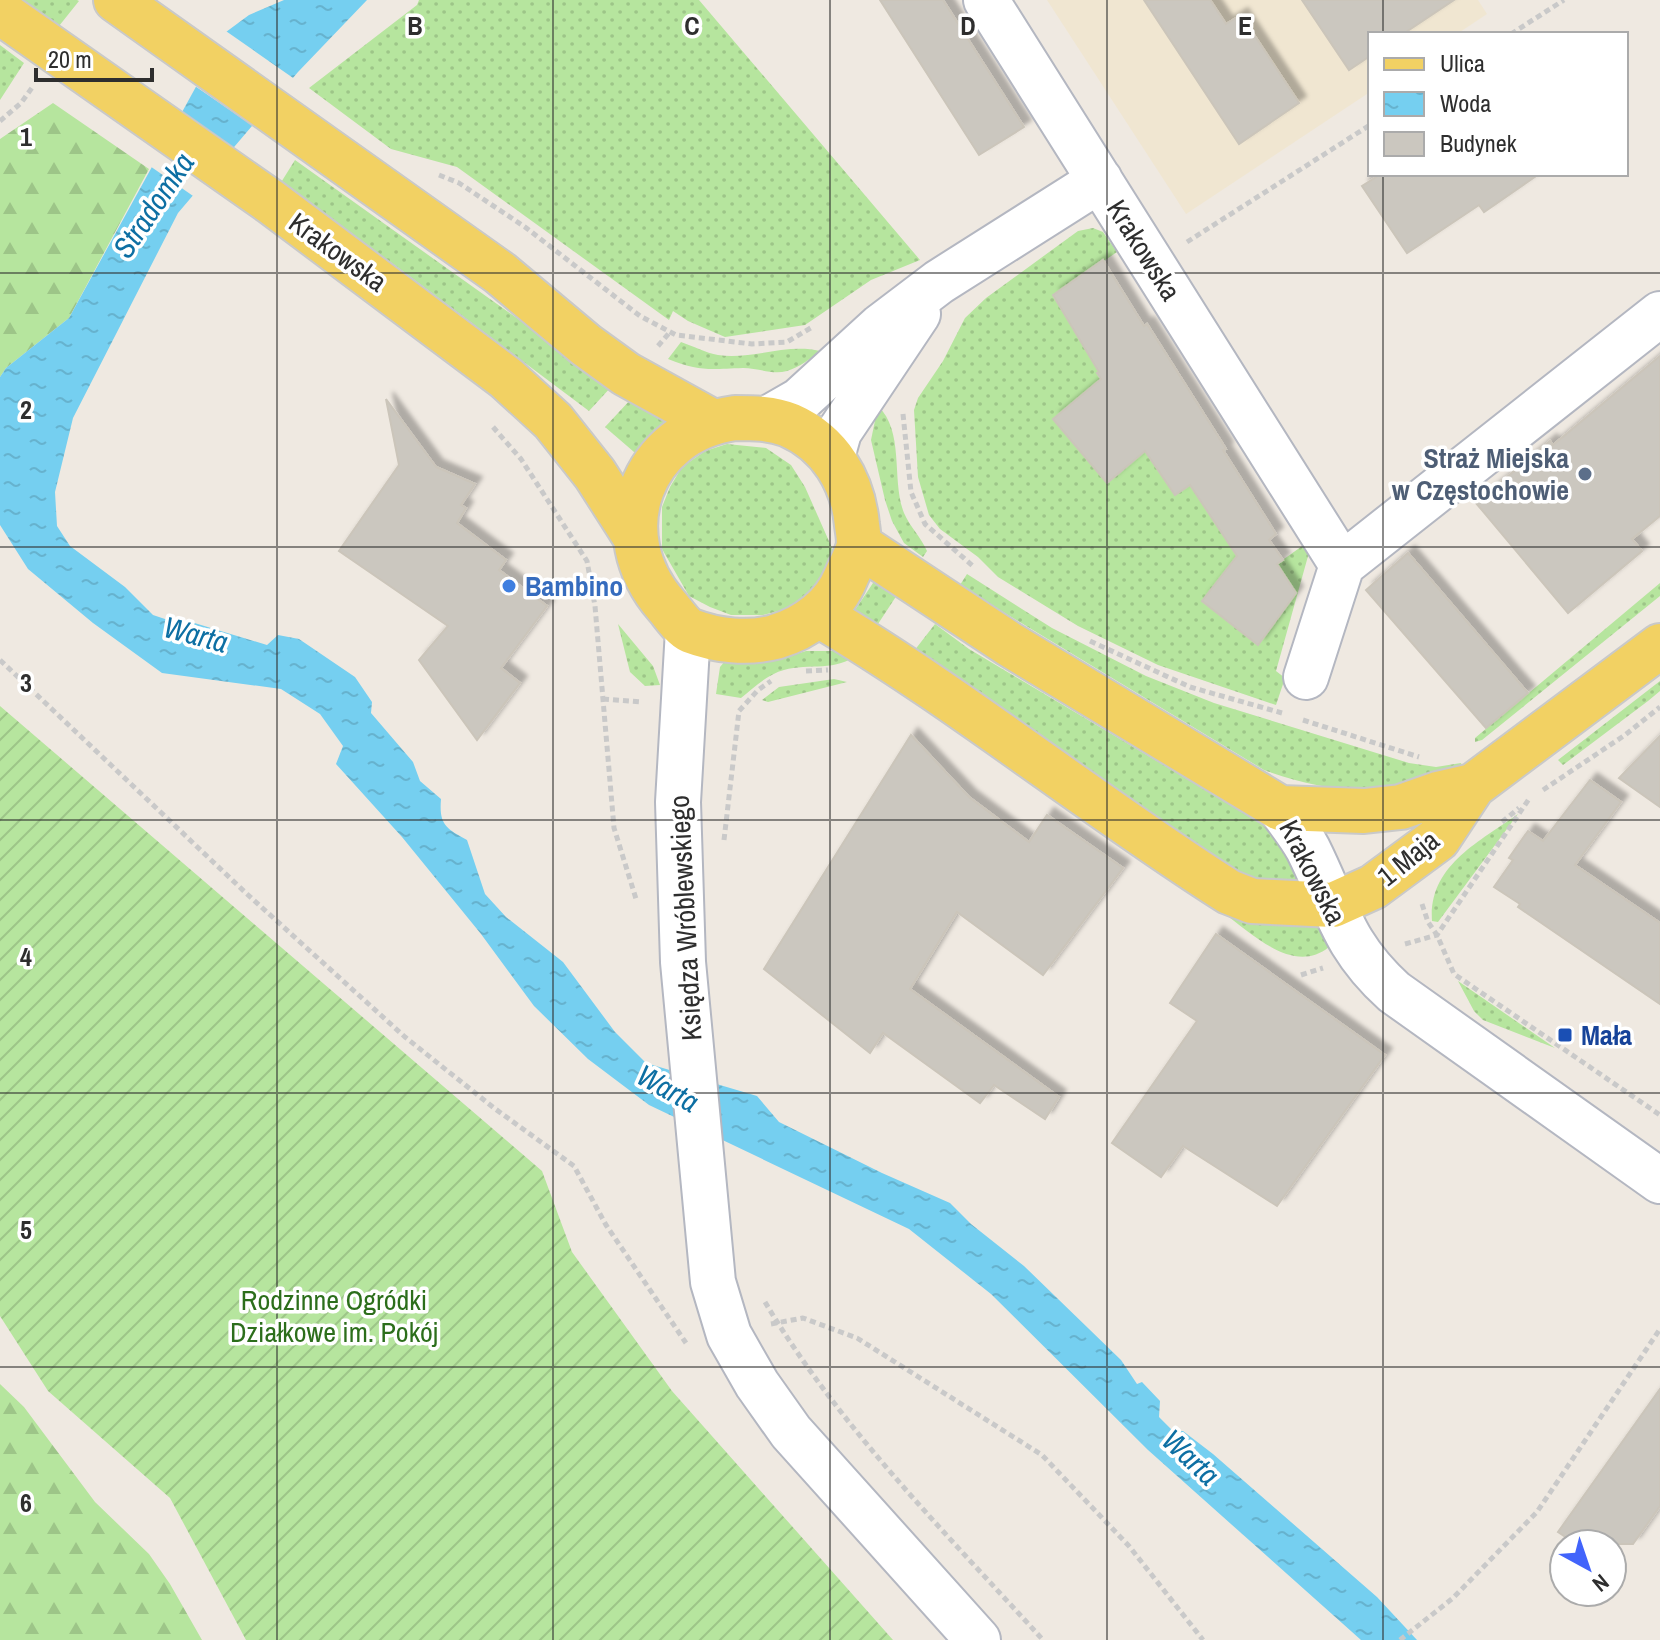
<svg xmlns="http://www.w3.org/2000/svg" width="1660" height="1640" font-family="'Archivo Narrow',sans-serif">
<defs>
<pattern id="grass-dots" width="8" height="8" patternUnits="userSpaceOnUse" patternTransform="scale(2)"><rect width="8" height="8" fill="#b6e59e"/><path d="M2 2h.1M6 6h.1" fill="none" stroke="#9dc588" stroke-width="1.8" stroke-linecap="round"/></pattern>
<pattern id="forest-firs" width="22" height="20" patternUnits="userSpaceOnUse" patternTransform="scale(2)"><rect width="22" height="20" fill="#b6e59e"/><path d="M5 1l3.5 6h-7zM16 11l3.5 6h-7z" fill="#9dc588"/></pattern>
<pattern id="garden-furrows" width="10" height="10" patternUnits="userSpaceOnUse" patternTransform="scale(2)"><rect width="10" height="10" fill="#b6e59e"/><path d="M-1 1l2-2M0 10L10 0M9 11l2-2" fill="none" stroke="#9dc588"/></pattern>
<pattern id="water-ripples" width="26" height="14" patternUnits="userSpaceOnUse" patternTransform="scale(2)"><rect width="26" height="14" fill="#75cff0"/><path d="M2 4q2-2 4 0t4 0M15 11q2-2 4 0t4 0" fill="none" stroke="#66b2ce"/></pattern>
<filter id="shadow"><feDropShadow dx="7" dy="-7" stdDeviation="2" flood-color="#0004"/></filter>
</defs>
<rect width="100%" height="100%" fill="#efe9e1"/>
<path fill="#f0e6d1" d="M1047 0H1478L1487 14 1457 34H1370V92L1186 214Z"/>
<path fill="url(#grass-dots)" d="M21 0H77L79 1 59 26Z
M419 0H699L920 260 871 280 805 325 725 337 688 321 673 311 669 320 457 167 391 149 309 88 417 5Z
M0 45 24 63 0 100Z
M295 160 612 386 589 411 396 266 280 184Z
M1093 228 1103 232 1117 252 1053 296 1084 347 1109 366 1097 374 1126 419 1190 485 1237 556 1202 601 1259 644 1296 593 1277 564 1305 544 1310 549 1276 671 1285 678 1276 705 1158 665 1078 626 998 577 978 557 940 529 929 515 918 477 914 410 918 398 943 361 965 318 986 298 1078 231Z
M681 342C693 346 706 353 718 355 752 360 786 343 820 351 810 359 800 367 787 371 772 375 758 368 743 368 710 369 700 372 668 359Z
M632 398 667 418V423L638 452H634L605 427Z
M878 406C905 432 891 480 904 513 910 527 921 537 927 551L923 557 904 543 892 521 885 500 871 440Z
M727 444 766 448 791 465 805 487 832 548 834 562 817 589 794 607 763 615H731L710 607 689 596 662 549V507L670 487 682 467 705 451Z
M967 574 1052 628 1146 676 1214 703 1409 763 1436 767 1461 763 1463 770C1393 796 1334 796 1264 770L970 592 960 585Z
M879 581 897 595 876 627 851 616 873 583Z
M1660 583V596L1482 740 1475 742V738Z
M618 624 653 666 660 685 645 686 630 672Z
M935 624 969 649 1261 823 1289 851 1306 886 1238 876 914 651Z
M806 651H842L858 654C837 672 809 663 784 670 768 674 753 688 741 698L716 694 720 667 725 661H773Z
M834 679 847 682 768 702 762 700 779 687Z
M1660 681V691L1648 701 1563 765 1558 760Z
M1518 814 1438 922 1432 921C1428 866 1479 842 1518 814Z
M1222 912 1287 926 1316 922 1320 926 1329 947C1293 976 1252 933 1222 912Z
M1458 981 1555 1048 1483 1020 1474 1011Z"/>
<path fill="url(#forest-firs)" d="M53 103 149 169 69 318 6 368 0 377V139Z
M0 1384 24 1407 95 1502 149 1554 170 1584 202 1640H0Z"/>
<path fill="url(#garden-furrows)" d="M0 706 542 1171 572 1252 672 1391 893 1640H246L170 1498 48 1391 0 1316Z"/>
<path fill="url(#water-ripples)" d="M284 0H367L298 72 178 213 73 418 55 492 57 526 70 546 125 587 153 615 177 623 188 621 267 645 278 635 299 639 355 677 372 702 371 713 413 762 420 781 441 799C439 824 445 828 467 840L485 894 506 917 563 962 615 1032 646 1063 757 1096 779 1122 882 1173 950 1203 971 1224 1024 1266 1121 1360 1137 1384 1142 1382 1160 1401 1159 1417 1174 1432 1183 1431 1213 1454 1377 1597 1417 1640H1361L1148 1450 991 1294 909 1229 649 1105 588 1059 534 1006 481 934 402 837 336 764 343 746 320 714 281 689 162 673 93 623 28 569 0 525V377L6 368 69 318 226 32 249 15Z"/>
<path fill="#efe9e1" d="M223 29 296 80 256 128 192 84Z
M178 109 237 150 196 198 147 164Z"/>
<path fill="#cbc7bf" stroke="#cbc5ba" stroke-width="2" filter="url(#shadow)" d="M880 0H943L1024 127 979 155Z
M1144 0H1210L1226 24 1241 15 1299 103 1239 144Z
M1302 0H1454L1403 34H1370V56L1349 70Z
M1381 174H1539L1484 212 1479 205 1407 253 1362 186Z
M1103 260 1144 326 1147 324 1226 449 1223 450 1276 534 1269 540 1283 560 1277 564 1296 593 1258 645 1202 601 1237 556 1190 485 1175 495 1145 451 1107 483 1053 419 1101 379 1097 373 1099 372 1053 295Z
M1660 356V516L1632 539 1642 551 1568 613 1476 503 1550 441 1553 445Z
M386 399 436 467 475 484 461 505 466 508 457 523 506 560 499 570 547 606 501 668 520 683 477 740 419 660 448 626 339 551 399 465Z
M1408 553 1528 693 1486 728 1366 590Z
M911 735 969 797 1029 842 1047 815 1123 868 1043 975 957 912 910 989 1059 1097 1045 1119 994 1085 980 1103 883 1033 870 1053 764 969Z
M1660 736V807L1619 778Z
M1590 780 1621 802 1575 865 1660 923V1004L1518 907 1520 904 1494 887 1513 860 1509 858 1528 831 1543 841Z
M1216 934 1385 1055 1277 1206 1183 1146 1161 1177 1112 1143 1197 1021 1170 1003Z
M1660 1389V1506L1633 1544H1576L1558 1532Z"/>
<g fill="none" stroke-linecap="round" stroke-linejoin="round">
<g stroke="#b4b7c1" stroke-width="48">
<path id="minor" d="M986 0 1342 565
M767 419 800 400 881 326 939 282 1100 180
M832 457 839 432 918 314
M688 630 678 802 683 962 713 1282 729 1335 757 1384 791 1432 978 1640
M1306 677 1342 565 1660 314
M1280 808C1289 821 1300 834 1308 849 1337 907 1342 945 1394 992L1660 1181"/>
</g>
<g stroke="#c9c9c9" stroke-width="48">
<path id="major" d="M116 0 500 273 586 345 626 374 713 422
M0 12 271 202 506 378 553 421 595 474 634 535
M735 418C754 418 771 418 789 425 830 443 853 481 857 525 858 532 860 541 858 549 855 558 850 568 846 577 834 607 806 628 775 637 748 644 717 641 691 631 682 627 673 613 666 605 604 534 640 431 735 418Z
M859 545 1009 644 1280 808 1364 811 1401 807 1438 794 1473 786
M819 615C961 699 1090 804 1229 892L1252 901 1333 905 1373 887 1438 839 1473 786 1660 646"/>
</g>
<path stroke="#c9c9c9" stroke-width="5" stroke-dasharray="6 4" stroke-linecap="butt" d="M1511 34 1564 0
M0 121 21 103 34 85
M439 175 459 183 525 227 640 316 676 335 752 344 787 342 814 326
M1187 242 1370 125
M658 346 670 332
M903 414 911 492 925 524 974 567
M493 427 521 459 587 561 595 606 614 828 637 902
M1090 641 1190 687 1282 713
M0 660 247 894 405 1037 494 1108 574 1166 606 1225 686 1343
M806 671 828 670
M603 699 642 702
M1303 720 1419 757
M1543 790 1625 735 1660 707
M1502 822 1519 808
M724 840 739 711 758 690 771 681
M1422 904 1428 922 1437 935 1454 974 1660 1115
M1405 944 1437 935 1529 799
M1301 975 1323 968
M765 1302C840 1428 945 1532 1043 1640
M771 1324 803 1318 857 1338 1042 1455 1129 1546 1203 1640
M1400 1640 1453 1598 1537 1512 1660 1329"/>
<use href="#minor" stroke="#fff" stroke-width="44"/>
<use href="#major" stroke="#f2d163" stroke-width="44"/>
</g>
<path fill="none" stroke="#2e2e2e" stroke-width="2" stroke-opacity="0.55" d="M277 0V1640M553 0V1640M830 0V1640M1107 0V1640M1383 0V34M1383 174V1640M0 273H1660M0 547H1660M0 820H1660M0 1093H1660M0 1367H1660"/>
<circle fill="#5c6f8a" stroke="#fff" stroke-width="3" cx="1585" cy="474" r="8"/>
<circle fill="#3f7fe0" stroke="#fff" stroke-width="3" cx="509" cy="586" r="8"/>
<rect fill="#1a4fb4" stroke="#fff" stroke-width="3" x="1557" y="1027" width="16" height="16" rx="4"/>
<g text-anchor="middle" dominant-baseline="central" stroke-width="7" stroke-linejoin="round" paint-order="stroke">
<g font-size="28" fill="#2e2e2e" stroke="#fff">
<text transform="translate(1144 250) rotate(58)">Krakowska</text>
<text transform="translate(338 252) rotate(36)">Krakowska</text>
<text transform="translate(1408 858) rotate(-39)">1 Maja</text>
<text transform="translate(1313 872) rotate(63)">Krakowska</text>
<text transform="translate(685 918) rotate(-93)">Księdza Wróblewskiego</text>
</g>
<g font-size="28" font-weight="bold" fill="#4e5e75" stroke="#fff" text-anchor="end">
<text x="1569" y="458">Straż Miejska<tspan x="1569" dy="32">w Częstochowie</tspan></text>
</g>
<g font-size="28" font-weight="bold" fill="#366cbe" stroke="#fff" text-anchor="start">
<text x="525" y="586">Bambino</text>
</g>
<g font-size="28" font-weight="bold" fill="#164399" stroke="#fff" text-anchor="start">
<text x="1581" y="1035">Mała</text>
</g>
<g font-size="28" fill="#2c6e1b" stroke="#fff">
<text x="334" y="1300">Rodzinne Ogródki<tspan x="334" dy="32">Działkowe im. Pokój</tspan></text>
</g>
<g font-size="30" font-style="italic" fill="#0d6fa3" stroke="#fff">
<text transform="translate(153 205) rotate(-56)">Stradomka</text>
<text transform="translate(196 634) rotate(15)">Warta</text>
<text transform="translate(668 1088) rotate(29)">Warta</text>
<text transform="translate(1191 1457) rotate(43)">Warta</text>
</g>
</g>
<g font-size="26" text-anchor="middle" font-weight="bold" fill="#2e2e2e" stroke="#fff" stroke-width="7" stroke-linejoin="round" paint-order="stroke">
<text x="415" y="35">B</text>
<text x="692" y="35">C</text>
<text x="968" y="35">D</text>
<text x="1245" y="35">E</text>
<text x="26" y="146">1</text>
<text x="26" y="419">2</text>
<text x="26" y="692">3</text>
<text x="26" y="966">4</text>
<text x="26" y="1239">5</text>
<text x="26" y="1512">6</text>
</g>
<rect x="1368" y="32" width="260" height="144" fill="#ffffff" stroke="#ababab" stroke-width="2"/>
<rect x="1384" y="58" width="40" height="12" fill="#f2d163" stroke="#ababab" stroke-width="2"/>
<text x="1440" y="72" font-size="24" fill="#2e2e2e">Ulica</text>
<rect x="1384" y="92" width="40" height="24" fill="url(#water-ripples)" stroke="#ababab" stroke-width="2"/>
<text x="1440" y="112" font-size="24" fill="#2e2e2e">Woda</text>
<rect x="1384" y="132" width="40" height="24" fill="#cbc7bf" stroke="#ababab" stroke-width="2"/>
<text x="1440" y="152" font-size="24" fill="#2e2e2e">Budynek</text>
<g transform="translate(1588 1568) rotate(140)"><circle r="38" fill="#ffffff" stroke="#ababab" stroke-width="2"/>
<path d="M0-6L14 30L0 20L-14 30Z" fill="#4264fb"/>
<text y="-12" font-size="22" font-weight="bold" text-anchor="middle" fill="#2e2e2e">N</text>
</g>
<path d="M36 68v12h116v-12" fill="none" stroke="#2e2e2e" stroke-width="4"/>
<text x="48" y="68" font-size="24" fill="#2e2e2e" stroke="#ffffff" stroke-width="6" paint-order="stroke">20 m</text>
</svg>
